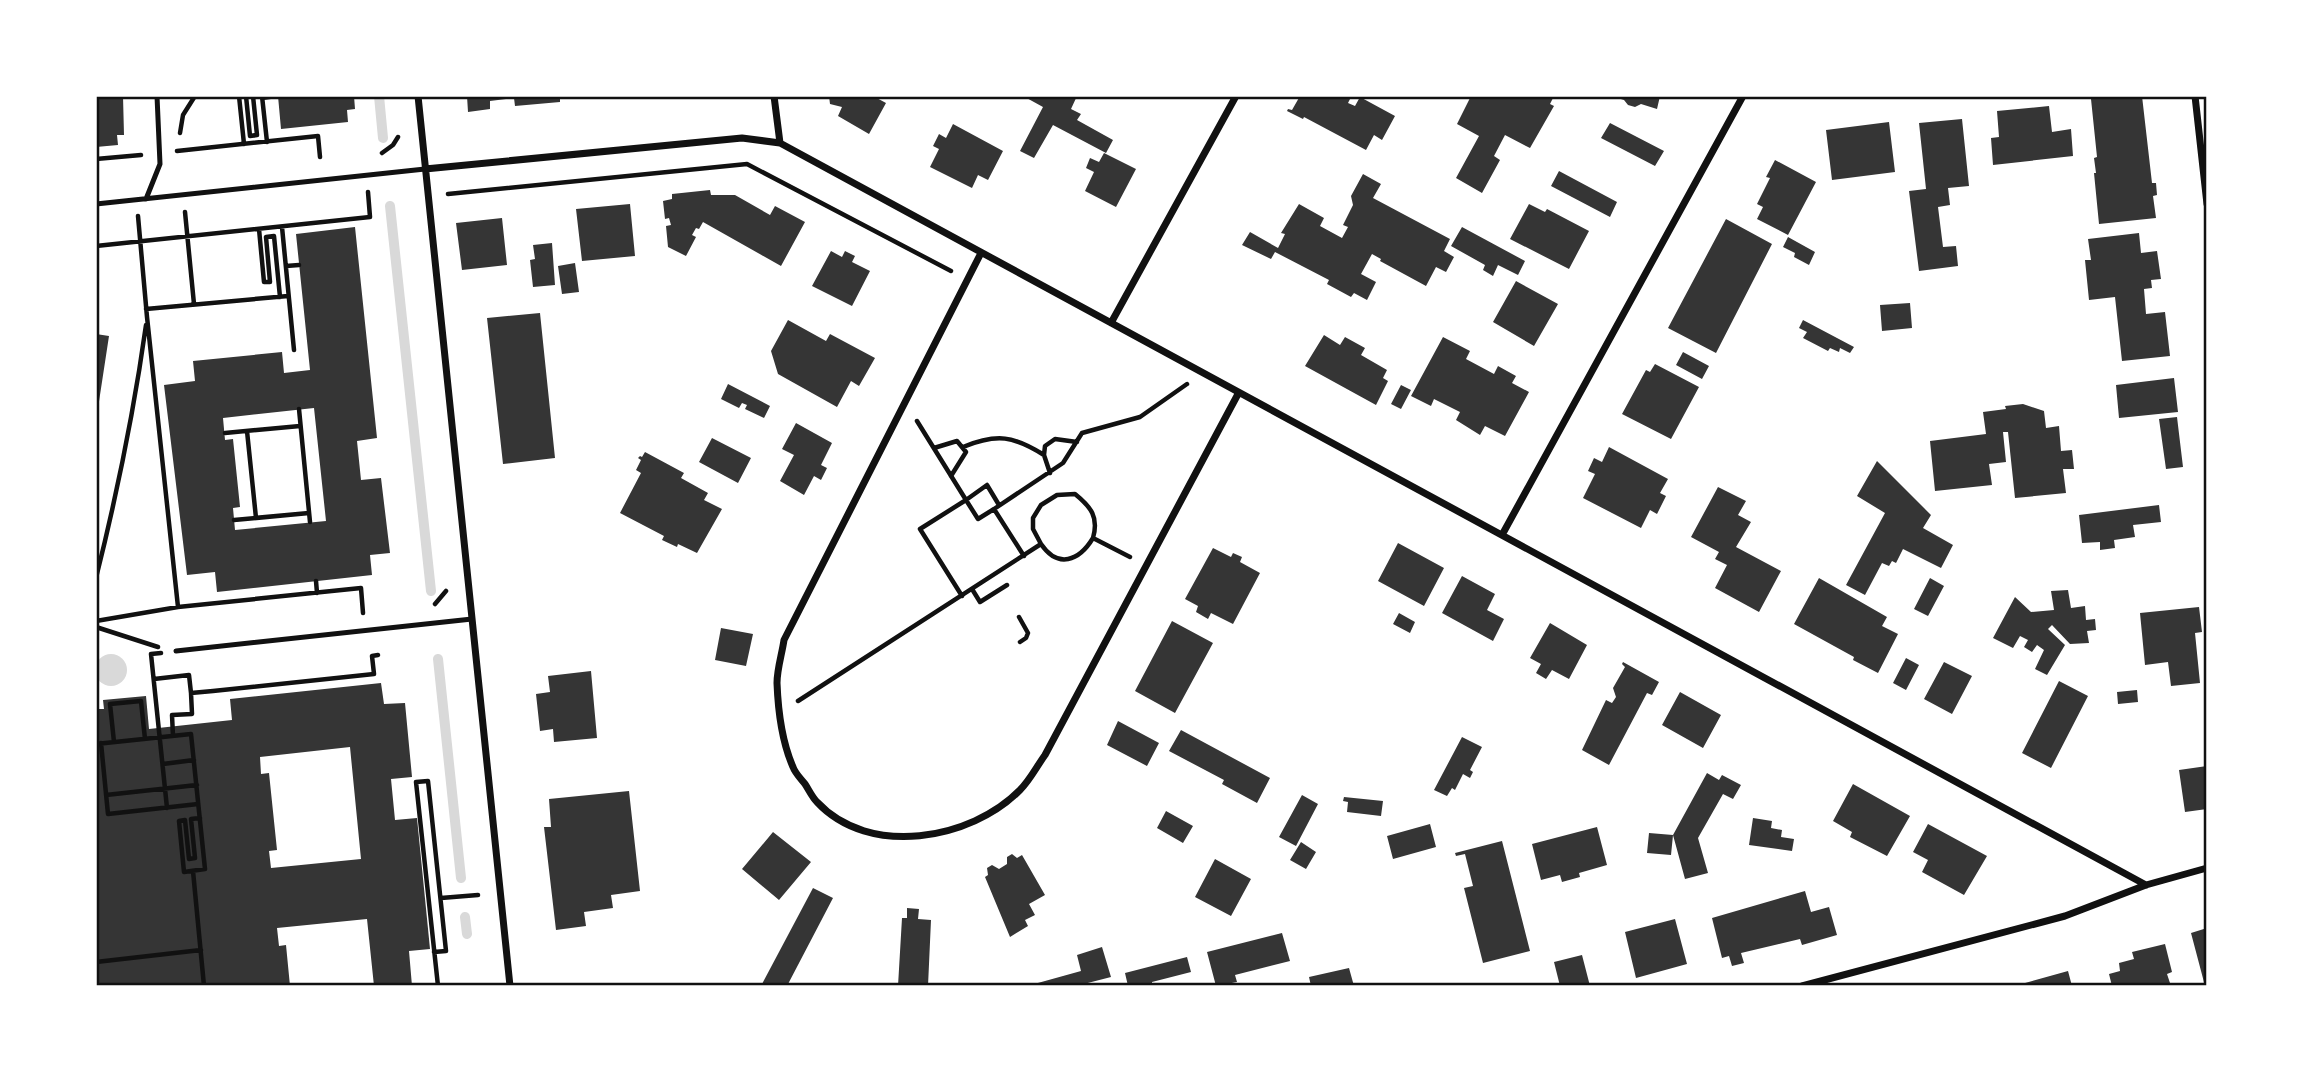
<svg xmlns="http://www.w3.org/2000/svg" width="2303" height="1082" font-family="'Fira Sans Condensed',sans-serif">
<rect width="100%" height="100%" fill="#fff"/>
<path fill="#d9d9d9" d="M95 670a16 16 0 1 1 32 0a16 16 0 1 1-32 0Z"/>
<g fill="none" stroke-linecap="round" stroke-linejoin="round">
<path stroke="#d9d9d9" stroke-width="10" d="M379 96 383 138
M390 206 431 591
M438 659 461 878
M465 917 467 934"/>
</g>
<path fill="#353535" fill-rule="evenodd" d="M96 96H123L124 135H117L118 145 96 147Z
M278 96H354L355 109 347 110 348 122 281 129Z
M467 96H560V102L515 106 514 98 490 101V109L468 112Z
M829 96H873L886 103 869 134 838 116 842 107 830 104Z
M1023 96H1077L1071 109 1081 114 1077 120 1113 140 1106 153 1053 125 1034 158 1020 151 1043 107Z
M1300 96H1344L1350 99 1348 103 1355 106 1360 97 1395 116 1382 140 1374 135 1366 150 1304 117 1303 119 1287 111 1288 109 1292 110Z
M1471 96H1554L1550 104 1554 106 1530 148 1505 135 1494 156 1500 160 1482 193 1456 178 1479 136 1457 124Z
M1611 96H1660L1657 109 1641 104 1635 107 1628 105 1624 100Z
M2119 96H2142L2152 183H2156L2157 195 2153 196 2156 218 2099 224 2094 173H2096L2094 158 2097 157 2091 99Z
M2049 106 2052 132 2071 129 2073 156 1993 165 1991 138 1999 137 1997 111Z
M1962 119 1969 186 1948 188 1950 205 1938 207 1943 247 1956 246 1958 266 1919 271 1909 191 1926 189 1919 123Z
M1889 122 1895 172 1832 180 1826 130Z
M1610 123 1664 151 1655 166 1601 138Z
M953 124 1003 151 988 180 978 175 972 188 930 167 939 149 933 146 939 134 946 138Z
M1104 153 1136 169 1116 207 1085 191 1094 172 1086 168 1090 158 1099 162Z
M1775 160 1816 182 1788 235 1757 219 1763 207 1757 204 1770 178 1766 177Z
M1559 171 1617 202 1610 217 1551 186Z
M1363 174 1381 184 1373 198 1450 239 1444 251 1454 257 1446 272 1436 267 1426 286 1380 261 1381 259 1372 254 1361 274 1376 282 1367 300 1354 293 1351 297 1327 284 1329 280 1275 252 1271 259 1242 245 1250 232 1278 248 1285 234 1281 233 1299 204 1324 218 1320 226 1342 238 1348 227 1343 225 1353 205 1351 196Z
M710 190 711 195H735L770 215 775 206 805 222 781 266 703 222 699 229 696 228 692 235 696 237 686 256 668 247 666 226 671 225 669 218 665 219 663 201 672 199V194Z
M630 204 635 256 582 261 576 209Z
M1529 204 1545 212 1547 209 1589 231 1569 269 1510 239Z
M502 218 507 265 462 270 456 223Z
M1726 219 1772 244 1716 353 1668 328Z
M355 227 377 438 357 441 361 480 381 478 390 553 370 555 372 575 217 592 215 572 187 575 164 385 195 381 193 361 282 352 284 373 310 370 296 234ZM314 408 326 521 235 530 233 508 240 507 233 439 225 440 223 418Z
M1462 227 1525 261 1518 275 1498 265 1493 276 1483 270 1485 265 1451 246Z
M2139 233 2141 253 2157 251 2161 279 2151 280 2152 288 2144 289 2146 314 2165 312 2170 356 2122 361 2115 297 2089 300 2085 260H2091L2088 239Z
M1788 237 1815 252 1809 265 1794 257 1795 253 1783 247Z
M552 243 555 285 533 287 530 260 535 259 533 245Z
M831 251 842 257 845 251 855 256 852 262 870 271 852 306 812 286Z
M575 263 579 292 562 294 558 266Z
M1516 281 1558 304 1534 346 1493 322Z
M1910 303 1912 328 1882 331 1880 305Z
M540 313 555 458 503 464 487 318Z
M788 320 826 341 830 334 875 358 859 386 851 381 837 407 778 374 771 351Z
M1803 320 1854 347 1850 353 1840 348 1839 352 1830 348 1828 351 1803 338 1807 332 1799 328Z
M96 334 109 336 98 408H96Z
M1324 335 1340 345 1345 337 1365 348 1361 355 1387 370 1383 378 1388 381 1376 405 1305 366Z
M1443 337 1470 351 1466 359 1494 374 1498 366 1516 376 1512 383 1529 392 1505 436 1485 426 1480 435 1456 420 1460 412 1434 399 1431 406 1411 396Z
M1683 352 1709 366 1702 379 1676 365Z
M1655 364 1699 387 1671 439 1622 414 1646 370 1650 372Z
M2174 378 2178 412 2119 418 2116 385Z
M728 384 770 406 764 418 745 409 747 405 742 403 739 408 721 399Z
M1401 385 1411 390 1401 409 1391 404Z
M2023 404 2044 411 2046 428 2059 426 2061 451 2072 450 2074 469H2063L2066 493 2015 498 2008 432H2003L2006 462 1989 464 1992 485 1935 491 1930 441 1986 434 1983 412 2006 409 2005 406Z
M2177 417 2183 467 2166 469 2159 419Z
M796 423 832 443 821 465 827 468 821 480 814 476 804 495 780 481 794 455 782 449Z
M712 438 751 458 738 483 699 462Z
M1609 447 1668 479 1660 493 1666 496 1657 514 1650 510 1641 528 1583 498 1595 474 1588 471 1594 458 1602 462Z
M645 452 684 473 681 478 708 493 704 500 722 509 697 553 678 544 677 547 662 540 664 536 620 513 641 473 636 470 641 460 638 458 640 456 642 457Z
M1877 461 1931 515 1923 528 1953 545 1941 568 1903 549 1896 563 1892 561 1889 566 1882 563 1865 595 1846 585 1885 513 1857 496Z
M1718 487 1746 501 1738 515 1751 522 1736 547 1781 571 1759 612 1715 588 1727 565 1715 559 1719 552 1691 537Z
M2159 505 2161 522 2133 525 2135 537 2114 540 2115 548 2100 550V542L2082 543 2079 515Z
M1398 543 1444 568 1424 606 1378 581Z
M1213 548 1231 557 1233 553 1242 557 1240 562 1260 573 1233 624 1211 613 1208 619 1196 612 1198 606 1185 599Z
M1462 576 1495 594 1487 610 1504 619 1493 641 1442 613Z
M1819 578 1887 617 1882 626 1898 634 1878 673 1853 660 1854 657 1794 624Z
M1930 578 1944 586 1928 616 1914 609Z
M2068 590 2071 608 2085 606 2086 620 2095 619 2096 630 2087 631 2089 643 2070 644 2052 625 2048 629 2065 645 2047 675 2035 669 2044 650 2037 645 2032 652 2024 647 2028 640 2020 636 2013 648 1993 638 2015 597 2031 612 2054 610 2051 591Z
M2199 607 2202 632 2195 633 2200 683 2171 686 2168 662 2145 665 2140 613Z
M1399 613 1415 622 1410 633 1393 624Z
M1172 621 1213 643 1175 713 1135 691Z
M1550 623 1587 645 1569 679 1552 670 1546 679 1536 673 1541 664 1530 658Z
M721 628 753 634 746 666 715 660Z
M1906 658 1919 665 1906 690 1893 683Z
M1623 662 1659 682 1652 695 1647 693 1609 765 1582 750 1606 700 1612 703 1616 697 1613 688 1625 667 1622 664Z
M1944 662 1972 676 1952 714 1924 699Z
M591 671 597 738 554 742 553 729 540 731 536 694 550 692 548 676Z
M2059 681 2088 696 2051 768 2022 753Z
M381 683 384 704 405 703 412 777 391 779 395 820 417 818 430 949 409 951 412 986H374L367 919 277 928 279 946 286 945 290 986H96V709H104L103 700 146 696 149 729 232 720 230 699ZM350 747 361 859 271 868 269 851 277 850 269 773 261 774 260 757Z
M2137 690 2138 702 2118 704 2117 692Z
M1680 692 1721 715 1703 748 1662 725Z
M1118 721 1159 743 1147 766 1107 745Z
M1181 730 1270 778 1257 803 1222 784 1224 780 1169 751Z
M1462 737 1482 747 1470 770 1473 772 1470 778 1463 774 1455 790 1452 788 1447 796 1434 790Z
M2207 766V809L2185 812 2179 770Z
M1707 773 1719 780 1722 775 1741 785 1733 799 1723 794 1698 838 1708 873 1685 879 1673 835Z
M1853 784 1910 816 1887 856 1850 837 1852 832 1833 821Z
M629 791 640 891 611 895 613 908 584 912 586 926 556 930 544 827H551L549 799Z
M1302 795 1318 804 1296 846 1279 837Z
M1344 797 1383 801 1381 816 1347 812 1348 802 1343 801Z
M1166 811 1193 826 1183 843 1157 828Z
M1753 818 1772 821 1771 828 1782 830 1781 837 1794 839 1792 851 1749 845Z
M1430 824 1436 847 1393 859 1387 836Z
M1928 824 1987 856 1964 895 1922 872 1928 860 1913 852Z
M1597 827 1607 865 1579 873 1580 877 1562 882 1560 875 1541 880 1532 844Z
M773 832 811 862 779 900 742 869Z
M1649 833 1673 835 1671 855 1647 853Z
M1502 841 1530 951 1483 963 1464 888 1473 886 1465 854 1456 856 1455 853Z
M1301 842 1316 852 1306 869 1290 860Z
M1012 854 1017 858 1022 855 1045 895 1029 904 1035 915 1025 920 1028 926 1010 937 985 877 988 875 987 868 992 865 999 869 1007 864V857Z
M1215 859 1251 879 1231 916 1195 897Z
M813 888 833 898 787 986H761Z
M1805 891 1811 912 1829 907 1837 935 1802 945 1800 939 1741 953 1744 963 1732 966 1729 956 1722 958 1712 918Z
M907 908 919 909 918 919 931 920 928 986H898L902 918H907Z
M1675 919 1687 964 1636 978 1625 932Z
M2207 928V986H2205L2191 933Z
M1282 933 1290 961 1235 975 1237 982 1216 986 1207 952Z
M2165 944 2172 972 2167 974 2171 986H2112L2109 974 2120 971 2119 963 2134 959 2132 952Z
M1102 947 1111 977 1076 986H1027L1081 971 1077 955Z
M1582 955 1590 986H1560L1554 962Z
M1187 957 1191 972 1152 982V986H1128L1125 973Z
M1349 968 1354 986H1311L1309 977Z
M2068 971 2072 986H2018V985Z"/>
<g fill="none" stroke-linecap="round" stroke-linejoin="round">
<path stroke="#111" stroke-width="4.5" d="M239 96 244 144
M246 96 250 136 257 135 253 96
M262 96 267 142
M262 98 276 96
M180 133 183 115 195 96
M177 151 318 136 320 157
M382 153 393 145 398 137
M96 159 141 155
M448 194 747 164 951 271
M185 212 194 304
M138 216 147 317 178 607
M282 227 294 350
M259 229 264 282H270L266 237 274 236 280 297
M96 246 370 217 368 192
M286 266 299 265
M146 309 288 296
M299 409 310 522
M917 421 966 500 920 529 962 596
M247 431 256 518
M225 433 300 426
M963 447C997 433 1014 436 1044 455
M934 448 957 441 966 452 951 476
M1050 473 1044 455 1045 446 1055 439 1077 442
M994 509 978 519 966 500 987 485 999 505
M234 520 309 513
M1041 544 1033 529V518L1041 505 1057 495 1075 494C1091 507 1099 517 1093 538
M1024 556 994 509 1063 463 1082 433 1140 417 1187 384
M96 578C117 494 134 411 146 325
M316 581 317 593
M972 589 980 602 1007 585
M435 604 446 591
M1019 617 1028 633 1026 638 1020 642
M96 621 178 607 361 588 363 613
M96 627 158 647
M161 653 151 654 167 808
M154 679 189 675 191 693 213 691 374 674 372 656 378 655
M798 701 1041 544C1058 569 1079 561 1093 538L1130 557
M173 736 172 715 192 714 191 693
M114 742 110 704 141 701 145 739
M101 743 108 814 198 804
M96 744 191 734 205 869 184 872 179 821 185 820 189 859 195 858 191 819 200 818
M163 764 194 760
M106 795 197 785
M193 871 204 986
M441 898 478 895
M434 952 446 951 428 781 416 782 438 986
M96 962 201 950"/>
<path stroke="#111" stroke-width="5" d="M146 199 160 164 157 96
M96 204 425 169
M176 651 472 619"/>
<path stroke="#111" stroke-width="7" d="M418 96 510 986
M774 96 780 143
M2195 96 2207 204
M425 169 742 138 780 143 2146 885
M981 253 784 640C782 654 777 669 777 683 778 709 782 742 793 767 795 773 801 779 805 784 809 790 812 797 817 802 869 858 971 840 1020 790 1030 780 1037 766 1045 755L1238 394
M1111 323 1236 96
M1502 535 1743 96
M1802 986 2065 916 2146 885 2207 868"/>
</g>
<rect width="2303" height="1082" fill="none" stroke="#ffffff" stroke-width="196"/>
<rect x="98" y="98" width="2107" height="886" fill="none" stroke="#111" stroke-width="2.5"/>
</svg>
